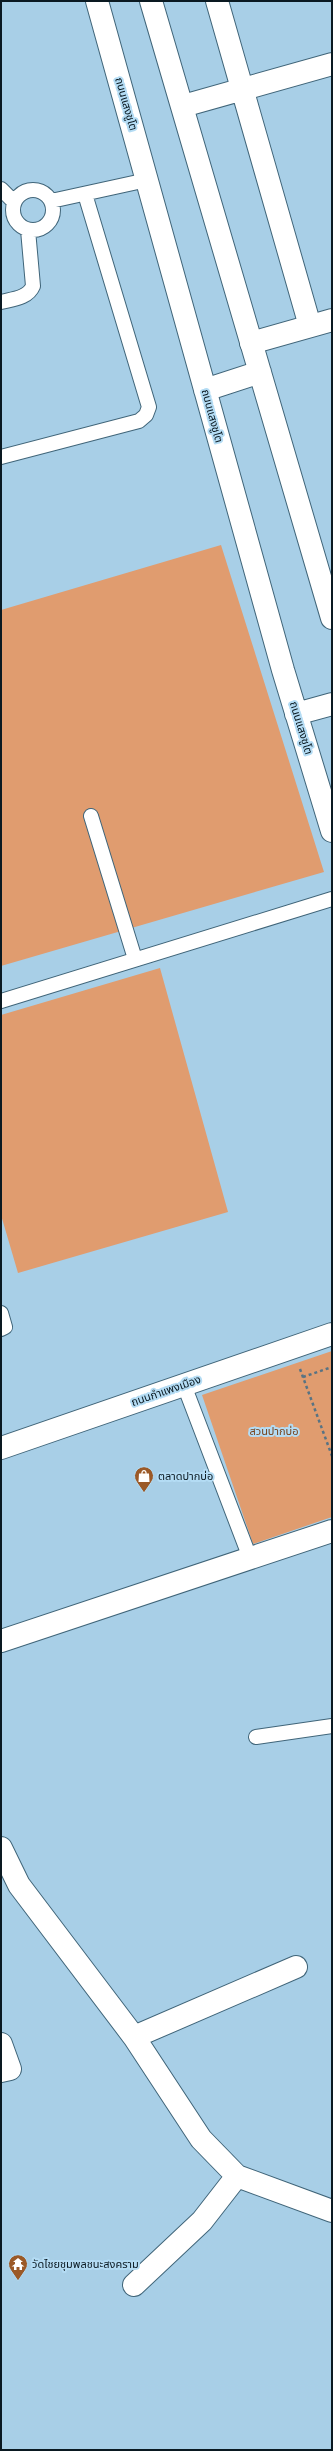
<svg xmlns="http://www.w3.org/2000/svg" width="333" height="2451" font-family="Karla,'Noto Sans Thai',sans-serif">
<rect width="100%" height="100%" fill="#a8cfe7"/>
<path fill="#e09c6f" d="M221 545 324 872 1 966V610Z
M160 968 228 1212 18 1273 1 1215V1015Z
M332 1351V1517L253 1544 202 1395Z"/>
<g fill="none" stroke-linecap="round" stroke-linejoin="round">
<g stroke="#406579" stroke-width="16">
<path id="service" d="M1 189 14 202
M13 210a20 20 0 1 1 40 0a20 20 0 1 1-40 0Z
M51 201 147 180
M1 302C13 299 28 298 33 286L28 230
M1 457 139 421 146 415 149 407 85 194
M91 816 135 959
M1 1001 332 899
M1 1313 5 1327 1 1329
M184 1385 250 1558
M256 1737 332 1726"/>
</g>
<g stroke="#406579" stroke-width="24">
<path id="minor" d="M217 1 310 326
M183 106 332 64
M251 343 332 320
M1 1448 332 1334
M1 1641 332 1531
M1 1848 19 1885 134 2037 201 2139 237 2176 332 2211
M134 2037 296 1967
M1 2044 10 2069 1 2071
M134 2285 202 2221 237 2176"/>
</g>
<g stroke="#406579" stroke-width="24">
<path id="secondary" d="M97 1 283 670 332 831
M151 1 332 618
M205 390 260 372
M296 714 332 704"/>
</g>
<path stroke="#587383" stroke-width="2.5" stroke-dasharray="3 3" stroke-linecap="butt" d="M300 1369 332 1456
M303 1377 332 1367"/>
<use href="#service" stroke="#fff" stroke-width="14"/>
<use href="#minor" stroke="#fff" stroke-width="22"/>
<use href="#secondary" stroke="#fff" stroke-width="22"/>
</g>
<defs>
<g id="shop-pin" transform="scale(1)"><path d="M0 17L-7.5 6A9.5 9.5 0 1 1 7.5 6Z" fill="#9b5927" stroke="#b4dcf4"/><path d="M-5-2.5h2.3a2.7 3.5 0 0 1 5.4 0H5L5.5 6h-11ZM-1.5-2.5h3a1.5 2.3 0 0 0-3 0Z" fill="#fff"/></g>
<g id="temple-pin" transform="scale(1)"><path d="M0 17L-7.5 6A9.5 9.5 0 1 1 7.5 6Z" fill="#9b5927" stroke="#b4dcf4"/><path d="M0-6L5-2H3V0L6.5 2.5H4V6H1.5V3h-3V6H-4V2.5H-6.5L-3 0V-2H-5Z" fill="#fff"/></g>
</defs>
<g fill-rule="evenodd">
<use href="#shop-pin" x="144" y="1476"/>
<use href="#temple-pin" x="18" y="2264"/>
</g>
<g text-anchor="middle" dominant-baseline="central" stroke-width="4" stroke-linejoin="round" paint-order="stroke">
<g font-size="11" fill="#0a1921" stroke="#b4dcf4">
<text transform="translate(126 104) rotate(74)">ถนนแสงชูโต</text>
<text transform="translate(212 416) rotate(75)">ถนนแสงชูโต</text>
<text transform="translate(301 728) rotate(73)">ถนนแสงชูโต</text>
<text transform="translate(166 1391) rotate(-19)">ถนนกำแพงเมือง</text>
</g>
<g font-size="11" fill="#76431d" stroke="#b4dcf4">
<text x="274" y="1431">สวนปากบ่อ</text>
</g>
<g font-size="11" fill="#0a1921" stroke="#b4dcf4" text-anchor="start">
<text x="158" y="1476">ตลาดปากบ่อ</text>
<text x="32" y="2264">วัดไชยชุมพลชนะสงคราม</text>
</g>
</g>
<rect width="333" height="2451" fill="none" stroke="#0a1921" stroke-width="4"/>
</svg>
